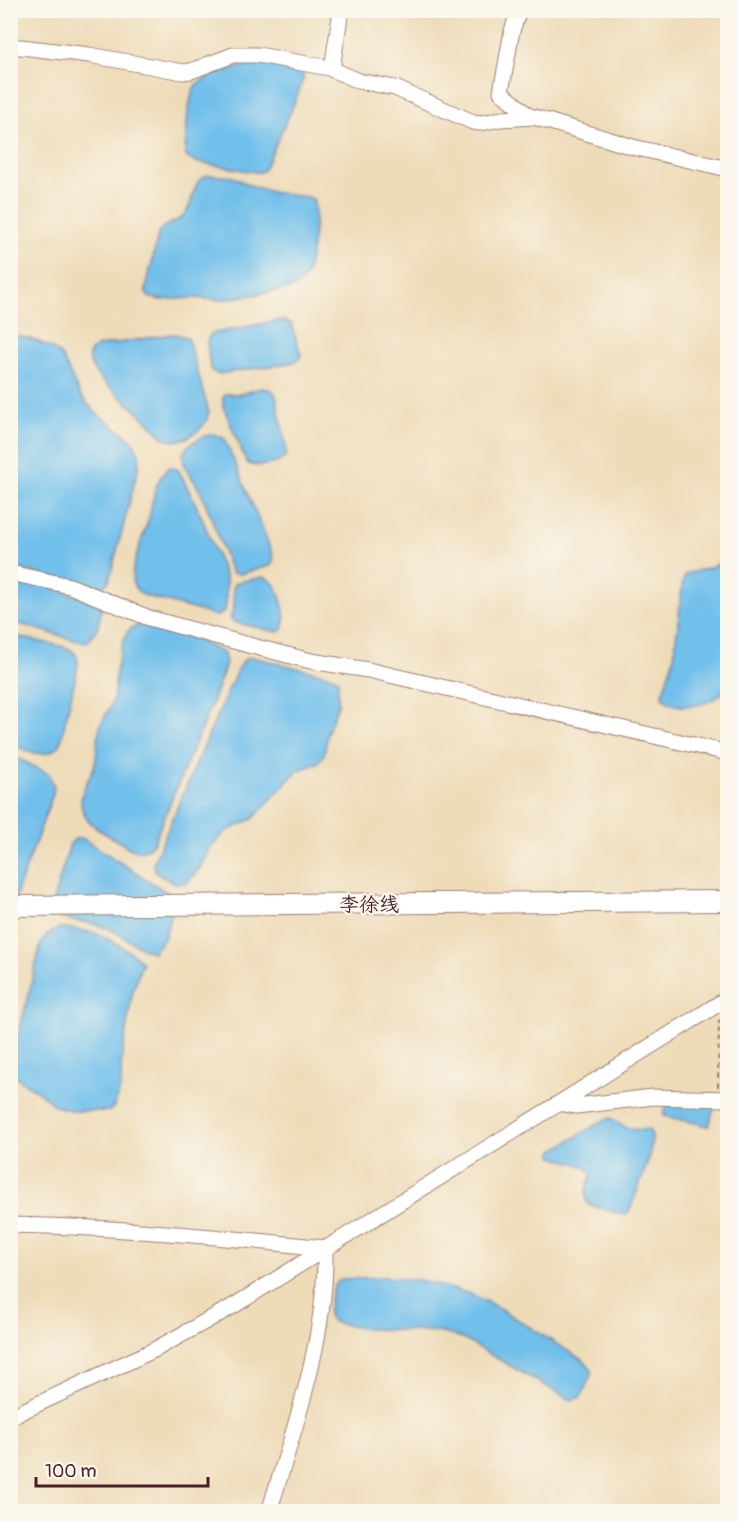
<svg xmlns="http://www.w3.org/2000/svg" width="738" height="1522" font-family="Pangolin,'LXGW WenKai TC',sans-serif">
<rect width="100%" height="100%" fill="#fbf7ec"/>
<filter id="ink" filterUnits="userSpaceOnUse"><feTurbulence type="fractalNoise" baseFrequency=".0167" numOctaves="2"/><feDisplacementMap in="SourceGraphic" scale="12" xChannelSelector="R" yChannelSelector="G"/><feConvolveMatrix kernelMatrix="1 2 1 2 8 2 1 2 1" color-interpolation-filters="sRGB"/></filter>
<filter id="wash" filterUnits="userSpaceOnUse"><feTurbulence type="fractalNoise" baseFrequency=".008" numOctaves="4" result="noise"/><feDisplacementMap in="SourceGraphic" scale="24" xChannelSelector="R" yChannelSelector="G"/><feGaussianBlur stdDeviation="1.35" result="paint"/><feColorMatrix in="noise" values="0 0 0 0 0 0 0 0 0 0 0 0 0 0 0 0 0 1.4 0 .05"/><feComposite in="paint" operator="in"/></filter>
<g filter="url(#wash)">
<rect width="100%" height="100%" fill="#eedcb9"/>
<path fill="#71bfeb" stroke="#5e6f8b" stroke-width="1.5" d="M248 65C265 65 288 62 303 74V80L294 104 264 170 260 172H255L196 162 187 158 185 153C186 137 187 97 196 85 203 77 237 67 248 65Z
M209 175 233 177 252 186 271 192 308 197 313 199C318 213 311 265 304 278 302 282 298 285 294 288L221 300 195 298 161 300 149 297 146 293V288L159 231C168 222 181 222 187 211 195 197 192 179 209 175Z
M281 320 291 323 301 355 300 358 291 363 218 374 213 372 210 368 207 343 208 338 211 334Z
M173 334 183 336 188 338 209 412C208 415 207 418 206 421 200 433 179 445 166 439 158 435 153 426 146 420 132 405 115 394 101 379 96 374 90 366 89 359 88 352 93 349 99 346Z
M17 336C32 339 51 344 62 357L80 395 95 412 132 440 139 454V465L109 581 104 586 93 588 11 567 10 337Z
M261 388C269 389 273 389 276 396L286 447V457C278 465 257 468 247 463L223 406V398L225 394H241Z
M214 434 224 438 238 470 273 555V562L270 566 240 574 232 573 230 569C219 540 210 508 195 482 190 475 183 466 183 457 183 444 203 436 214 434Z
M170 467 177 469 179 471 199 511 226 578V607L223 613 217 616 146 596C140 593 135 590 133 583 129 567 146 531 150 514 152 502 154 489 160 478 163 473 166 470 170 467Z
M727 556 728 650 726 652C726 663 730 681 724 690 714 706 675 713 663 697V692L674 657 683 581 686 574C696 571 707 569 716 565 721 563 723 558 727 556Z
M263 577C265 578 270 580 272 582 279 588 287 616 284 625 283 630 281 630 277 632L234 622 230 619 234 608 233 589 235 584 239 582Z
M11 578 49 585 102 606 98 627 88 641 81 642 20 624 11 622Z
M141 625 190 637 224 653 226 664 212 703 153 844C142 855 132 851 121 843 108 835 88 826 83 811 76 795 89 781 94 767 98 756 96 743 99 731 101 719 109 712 112 702 115 695 115 686 115 679 117 666 121 646 126 634 129 628 135 626 141 625Z
M11 635 68 648C76 653 78 656 78 666L60 745C45 761 27 751 11 744Z
M252 657 332 676 338 679V704L328 731 324 755 317 763 297 771 253 819 227 831 221 836 209 850 199 869 187 882 180 884 173 882 161 876 155 871 153 864 154 861 238 668 245 659Z
M11 755 49 774 54 786 53 794 11 909Z
M79 838H82L168 893 171 897 173 904 165 937 153 952C136 948 123 934 107 928 89 921 69 922 51 915L50 911 70 844 75 839Z
M60 928C71 928 92 932 103 936 112 941 138 955 142 963L132 994 121 1064V1086L115 1105 110 1111H75L55 1106 39 1092 21 1081 14 1074 13 1067 18 1037 41 943 47 935Z
M668 1104 711 1105 714 1107 709 1126 664 1116V1111Z
M610 1118C616 1120 618 1123 623 1126 630 1130 641 1130 649 1130L652 1135C652 1158 638 1187 630 1210L626 1214 617 1213 589 1205C582 1196 588 1184 592 1174 587 1163 567 1162 556 1158L553 1156V1153L554 1150 604 1120Z
M383 1277 419 1280 471 1294 499 1308 584 1361 591 1369V1375L581 1397 571 1400 567 1398 463 1339C433 1327 402 1331 370 1329 358 1329 346 1325 334 1322L330 1319 328 1314C330 1302 330 1285 342 1279Z"/>
</g>
<g filter="url(#ink)">
<g fill="none" stroke-linecap="round" stroke-linejoin="round">
<g stroke="#9c7e72" stroke-width="17">
<path id="minor" d="M519 10 512 31 501 92 530 117
M10 47H21L89 55 183 72 191 71 233 55H258L329 68 359 81 395 88 473 122 481 123 501 119 534 117 633 147 728 169
M332 69 341 10
M10 573 70 586 149 618 252 646 311 661 368 670 728 753
M559 1103 577 1106 653 1097 728 1099
M10 1225C116 1227 221 1237 325 1248 327 1338 295 1426 269 1512
M10 1417 156 1349 235 1305 728 998"/>
</g>
<g stroke="#9c7e72" stroke-width="22">
<path id="major" d="M10 906 728 901"/>
</g>
<path stroke="#9c7e72" stroke-width="2" stroke-dasharray="4.5 4.5" stroke-linecap="butt" d="M718 1087 719 1018"/>
<use href="#minor" stroke="#fff" stroke-width="15"/>
<use href="#major" stroke="#fff" stroke-width="20"/>
</g>
</g>
<g text-anchor="middle" dominant-baseline="central" stroke-width="4.5" stroke-linejoin="round" paint-order="stroke">
<g font-size="20" fill="#4a1f2b" stroke="#fbf7ec">
<text x="369" y="904">李徐线</text>
</g>
</g>
<rect width="738" height="1522" fill="none" stroke="#fbf7ec" stroke-width="36"/>
<path d="M36 1477v9h172v-9" fill="none" stroke="#4a1f2b" stroke-width="3"/>
<text x="45" y="1477" font-size="18" fill="#4a1f2b" stroke="#fbf7ec" stroke-width="4.5" paint-order="stroke">100 m</text>
</svg>
